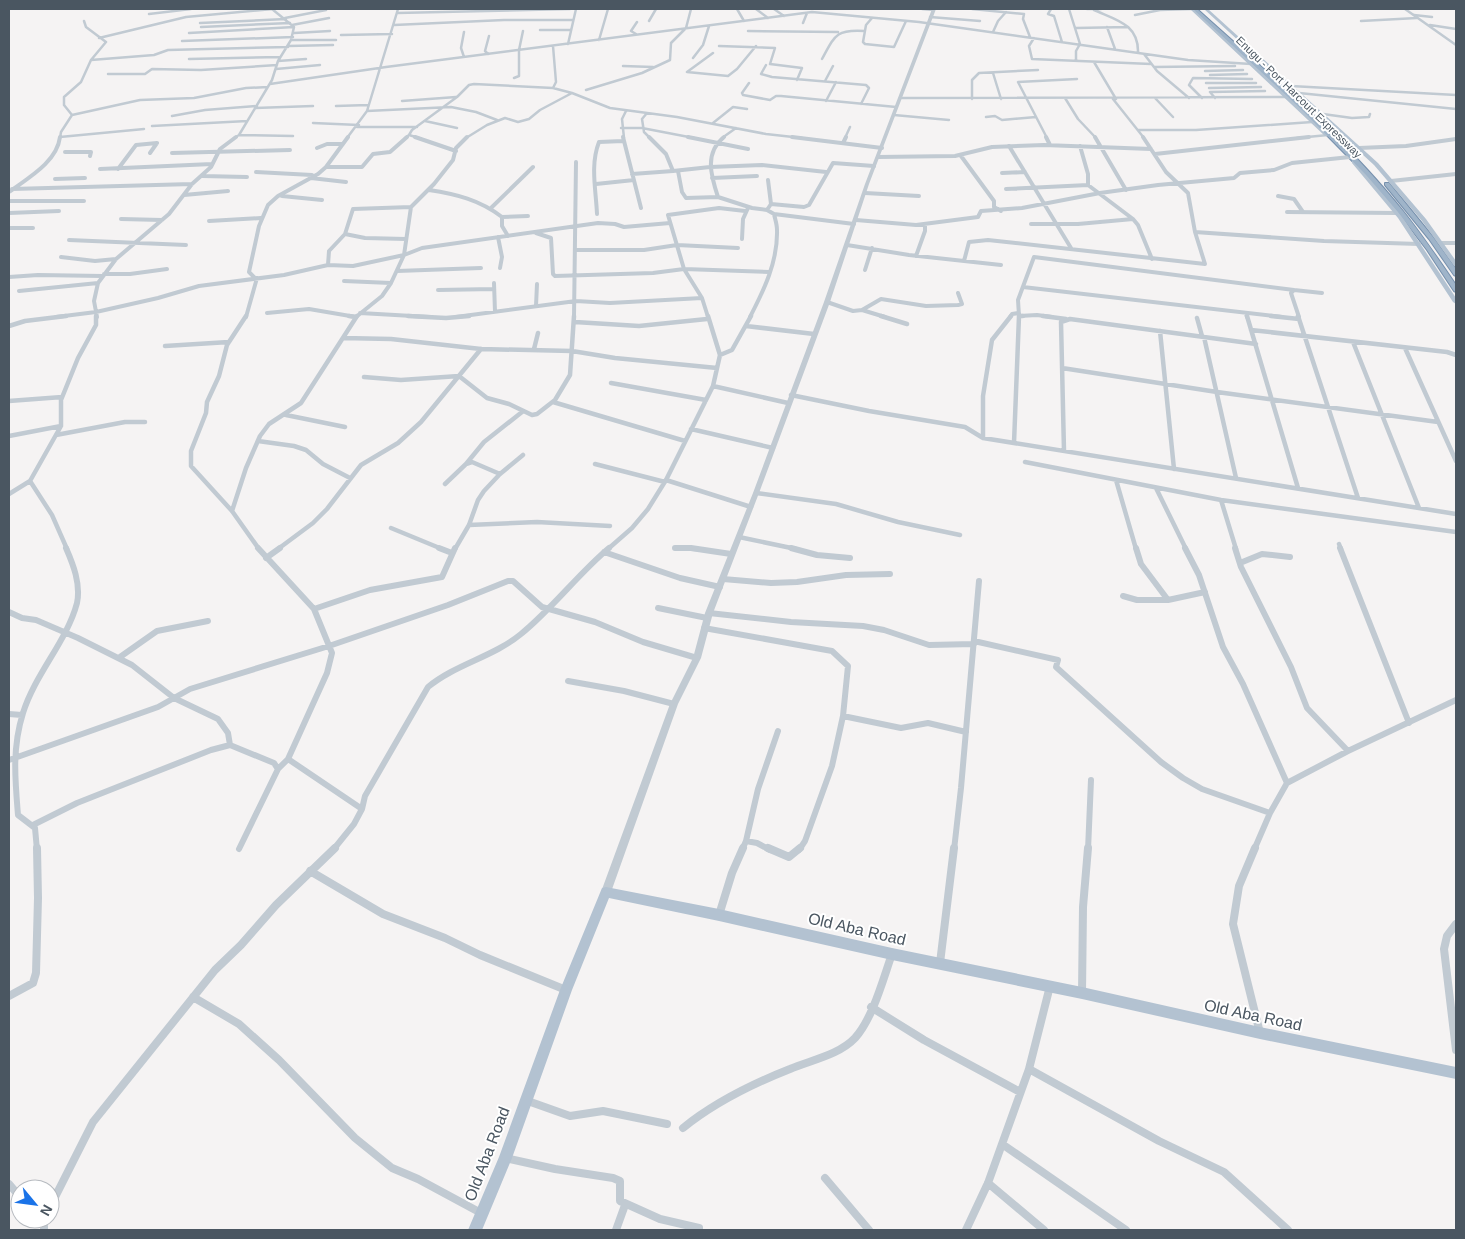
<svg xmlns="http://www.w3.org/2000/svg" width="1465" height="1239" font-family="Arial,sans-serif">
<rect width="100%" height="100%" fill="#f5f3f3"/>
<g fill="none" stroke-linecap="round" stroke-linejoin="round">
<g stroke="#7690ad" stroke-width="2">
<path id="trunk" d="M1193 9H1197C1268 73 1343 136 1403 211 1422 235 1439 260 1456 285V292L1454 291 1427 250 1398 212 1367 176 1300 108Z
M1385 183H1389L1433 237 1456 269V276L1454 275 1429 239 1385 185Z"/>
</g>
<path stroke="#c1cad2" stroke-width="2.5" d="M737 9 744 21
M756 9 768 18
M774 9 784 16
M922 9 933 10
M972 9 1024 14
M1051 9 1048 14 1054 16 1062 42
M1069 9 1080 44 1076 51V61
M1087 9H1101
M1405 9 1456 45
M1094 10C1116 20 1139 24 1138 53
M397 13 570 9
M149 14 191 9
M1024 14 1023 19 1030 37
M1135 15 1160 10 1192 9
M1414 15 1432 17
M930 17 980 21
M285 18 326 10
M872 18 866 25 863 42 865 44 894 47 906 21
M649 21 656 9
M1361 21 1417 18
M200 23 286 19
M803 23 807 13
M292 25 329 18
M394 25 504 20H573
M1430 25 1456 29
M201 27 290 23
M1107 27 1115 49
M1076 28 1128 27
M540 30H570
M748 31 838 32
M464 32 461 48 464 57
M993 32 998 21 1006 12
M189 33 294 27
M294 33 330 31
M636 34 631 31 637 22
M341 35 392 34
M99 38 186 17 273 9
M1034 38 1029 46 1032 59 1151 64
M291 40H336
M599 40 608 9
M182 41 293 37
M568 44 576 9
M288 46 333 45
M553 46 556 82 553 88
M719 46 775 48 770 64 802 68 797 80
M713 53 687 72 728 76 737 69 756 46
M488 54 485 51 489 36
M1144 54 1157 71 1189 98
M693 58 703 45 709 26
M189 59 280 57
M822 59C835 35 836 29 865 31
M91 60 154 55 168 50 288 47
M278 61 306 59
M1094 62 1116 99
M766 65 761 74 772 77 866 85 869 88 861 104
M623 66 653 67
M1154 67 1235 66
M276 69 320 65
M1205 71 1243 70
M993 73 1001 99
M108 74H145L152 69 201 70 277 65
M1210 75 1247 74
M514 78 519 76V50L523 31
M825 81 833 66
M749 83 742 93 743 95 770 100 776 96H781L896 107
M1206 83H1256
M270 84 386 67 812 12 919 22 1188 60 1251 64
M1291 86 1456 95
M1209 88 1261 87
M586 90 642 73 670 60 671 43 686 28 691 9
M1299 93 1456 109
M900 98 1286 97
M1065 98 1078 119 1096 138
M1155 98 1173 117
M1202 98 1189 85 1193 78 1252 79
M1215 98 1210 92 1265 91
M972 99V80L979 73 1038 70
M1113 99 1144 138
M402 101 456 97
M826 101 836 82
M336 106 368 105
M255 108 313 106
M367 111 398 9
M647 113 642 119 644 132 650 138
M1323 114 1352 118 1369 117 1370 114
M72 115 140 100 194 98 246 88 268 87
M894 115 949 120
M172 116 205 110 257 106
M986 117 995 116 1002 120 1036 117
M425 121 457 128
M313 123 359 125
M713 123 733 107 747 109
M152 126 247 121
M357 127H417
M621 128H642L694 138
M1138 130H1196L1312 122
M239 135 293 136
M60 137 144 129
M60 138 61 132 72 115 64 105V97L81 82 91 60 106 42 86 27 84 21
M234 138 239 135 272 80 278 61 291 40 294 27 272 9
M347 138 367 111 451 107 476 112 497 120
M405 138 409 135
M419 138 409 135 412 130 457 97 469 85 474 84 553 88 572 93 610 108 677 117 766 134 802 138
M466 138 487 125 505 118 518 122 529 119 540 110 572 93
M624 138 622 119 626 111
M722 138 736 128
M845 138 850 127
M1047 138 1018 82 1077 79
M1297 138 1328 135"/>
<path stroke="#c1cad2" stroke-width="4" d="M415 137 456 151
M623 137 641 208
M649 137 666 154 673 171 710 167 762 165 826 172
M688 137 748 149
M724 137C704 153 711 176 718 197L752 208 767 210 774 214 854 224
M792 137 882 148
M1046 137 1050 145
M1095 137 1126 190
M843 143 846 137
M1009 146 1071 248
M1080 146 1088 174V185
M317 148 327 144H343
M1359 148 1406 146 1456 139
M65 152H91L90 156
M150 153 157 143
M172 153 290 150
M1155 154 1309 137
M961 156 994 201V207L1001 211
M878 157 955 156 992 147 1044 145 1151 149
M326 167 348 137
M100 169 212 164
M118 169 136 145 157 143
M678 171 682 192 686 198 718 197
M256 172 312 175
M1002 173 1025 172
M632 174 673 171
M202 176 247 177
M311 178 346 182
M712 178 757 176
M55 179 85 178
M768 180 771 204
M1391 181 1456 174
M596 184 634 180
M12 189 192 184
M1006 189 1088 185 1133 219 1138 225 1152 259
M429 190C456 194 480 200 502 217V226L508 236
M9 192C28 178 57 162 60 137
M865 193 919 196
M184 195 228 191
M282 196 322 200
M1278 196 1294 199 1303 212
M9 201H84
M491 208 533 167
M767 210 771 204 804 207 809 205 833 163 874 166
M1287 212 1396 213
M9 213 59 211
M597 214C596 190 590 165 599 142L623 141
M502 217 528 216
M121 219 162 220
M856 220 916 225 978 217 981 211 1022 208 1100 193 1158 185 1234 178 1240 173 1274 170 1292 163 1350 157
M209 221 261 218
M1031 224H1078L1133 219
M9 228H33
M1195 232 1324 241 1419 244
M536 233 551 238 553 274 555 276 653 273 684 269 769 272
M345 234 365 238 406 239
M498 237 502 257 500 268
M742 239 743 219 748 208
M69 240 186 245
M1441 243H1456
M847 245 909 255 1001 265
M577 250H644L677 245 738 248
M916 256 925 231V224
M61 257 95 261 116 259
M964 261 969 242 988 240 1205 264 1195 232 1188 193 1166 172 1143 137
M328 265 329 251 345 234 353 209 411 207
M865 270 872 248
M397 271 481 268
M104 274H130L167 269
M9 277 38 275 103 276
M255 278 249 272 259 226 268 205 278 196 318 174 326 167H362L373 154 390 152 407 137
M344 281 391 283
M494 283 495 312
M1023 287 1282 317
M438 290 494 289
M19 291 98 283
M827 302 853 311 862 310 881 299 926 306 958 305 962 304 958 293
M536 306 537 284
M862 310 885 317
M267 313 309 309 356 317
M360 313 430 317
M1246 313 1247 317
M56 317 96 312 158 298 199 286 284 275 328 265 353 266 404 255 422 248 598 223 615 224 624 227 670 223
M97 317 94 301 98 283 116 259 169 214 192 184 211 167 220 149 236 137
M246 317 257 278
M356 317 382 296 391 283 404 255 411 207 434 184 453 160 456 148 467 137
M456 317 576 301 610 303 702 298
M574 317 576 162
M708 317 702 298 684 269 668 215 719 208 745 211
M750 317C764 290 778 261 777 230 777 224 775 219 774 214
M1010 317 1012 314 1019 313
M1052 317 1037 315 1019 316 1018 300 1034 257 1294 290
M1299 317 1291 293 1294 290 1322 293"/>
<path stroke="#c1cad2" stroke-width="4.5" d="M246 316 227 345 219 376 207 402 206 413 191 451V466L232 511 259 549
M349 316 356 317
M408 316 446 318 469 316
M708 316 720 355
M881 316 907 324
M1019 316H1023
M1043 316 1066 319
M1247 316 1298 488
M1271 316 1299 319
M1298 316 1358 498
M1197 318 1202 336
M575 322 639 326 707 319
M9 326 25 321 66 316
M746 326 814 334
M1251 330 1447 352 1456 355
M1160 331 1174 469
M1204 337 1236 478
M343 338 391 339 481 349 572 351 615 358 717 368
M1353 342 1419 508
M165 346 229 342
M1405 348 1456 461
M534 349 538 333
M1062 368 1217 392 1438 422
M364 377 401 380 459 376 487 398 509 404 532 415 537 414 555 400 570 375 574 316
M611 383 706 400
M713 386 788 403
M791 395 869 411 965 427 983 438 1456 514
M9 401 62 397
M553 402 685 441
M286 415 345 427
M691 429 773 448
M56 435 125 422H145
M9 436 61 426
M983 438V396L992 340 1011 316
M258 441 294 446 306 450 323 464 350 478
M1014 443 1019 316
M1064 451 1061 322 1070 319 1256 344
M1025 462 1221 500 1456 532
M466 464 484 442 522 412
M595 464 665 482
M666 480 751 507
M1116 480 1136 549
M30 481 52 515 67 549
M445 484 466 464 472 462 500 474
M1156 488 1186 549
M756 493 836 504 898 522 960 535
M9 494 30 481 61 426V400L78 358 96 325V316
M1221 500 1236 549
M232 511 246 468 260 436 269 424 301 403 357 316
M469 525 537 522 610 526
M391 528 442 549
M739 537 796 549
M1339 544 1341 549
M675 548 697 549
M278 549 313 523 327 509 361 465 398 443 421 422 481 349
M455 549 469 525 478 500 484 491 500 474 523 455
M608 549 632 528 648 509 666 480 713 386 720 355 732 350 751 316"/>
<path stroke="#c1cad2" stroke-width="6" d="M258 548 314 609 332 653 327 673 288 759 362 809 354 824 333 850
M439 548 452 553
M675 548H691L731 554
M791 548 817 555 850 558
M1136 548 1141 564 1168 600 1205 592
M1185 548 1199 575 1223 647 1243 684 1287 783
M1235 548 1241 567 1291 667 1307 708 1348 751
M1340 548 1409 723
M604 552 680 578 720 587
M266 558 280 548
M1240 563 1262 554 1290 557
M723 579 771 583 797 582 846 575 890 574
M1123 596 1137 600H1168
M658 608 707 618
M314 609 370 590 442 577 455 548
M9 612 22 618 36 620 78 638 132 665 174 698 218 719 228 733 230 745 274 763 278 769 288 759
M709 613 791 622 863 626 884 630 929 645 974 644
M704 628 832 651 848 666 843 716 901 728 928 723 966 732
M974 641 1058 660 1056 667 1161 762 1183 778 1202 789 1270 813
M120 657 157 631 208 621
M568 681 624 691 674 704
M9 714 22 715
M9 760 158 707 190 689 329 646 448 605 508 581H513L542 607 595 622 643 642 697 658
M362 809 365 796 428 687C456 664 493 657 521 634 553 608 578 574 609 548
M33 825 77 803 211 750 230 745
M746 841 758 789 778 731
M239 849 278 769
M37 850 35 828 18 815C15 779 12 748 23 713 35 674 67 641 77 603 81 584 73 564 66 548
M742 850 746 841 757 843 770 850
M799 850 805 841 832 766 843 716
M954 850 961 788 979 581
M1088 850 1091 780
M1254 850 1270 813 1287 783 1348 751 1456 700"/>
<path stroke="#c1cad2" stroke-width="8" d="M768 848 789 857 800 848
M1255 848 1239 886 1233 924 1260 1033
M310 871 383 914 445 938 480 955 566 990
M719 915 732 873 743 848
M1456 924 1447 936 1444 949 1456 1050
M940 963 954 848
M1082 993 1083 907 1088 848
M9 996 33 983 36 973 38 898 37 848
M193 997 239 1024 279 1060 355 1138 392 1168 418 1179 481 1213
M871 1007 924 1040 1020 1092
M1029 1069 1159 1141 1224 1172 1288 1230
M525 1100 570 1116 603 1111 667 1124
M683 1128C715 1102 752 1084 790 1069 811 1060 839 1055 855 1038 873 1018 883 979 892 954
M1002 1144 1126 1230
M505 1158 555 1169 613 1178 620 1181V1201L660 1219 699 1228
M825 1178 869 1230
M988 1183 1044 1230
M9 1184 20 1197
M50 1207 93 1122 215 970 241 945 276 905 335 848
M38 1219 44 1226V1230
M616 1230 625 1205
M966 1230 988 1183 1029 1069 1050 986"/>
<path fill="#c1cad2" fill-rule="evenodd" d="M932 9H936L869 184 830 302 759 493 713 613 701 658 678 704 611 892 609 895 606 897 603 895 601 892 670 704 693 658 705 613 753 493 824 302 865 184Z"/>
<path fill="#b3c2d1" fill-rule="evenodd" d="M1190 9H1194L1329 134V136H1325Z
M1204 9H1208L1378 163 1426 219 1456 261V267L1454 266 1422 221 1374 165Z
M1352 161H1356L1402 216 1456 298V304L1453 302 1398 218 1352 163Z
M606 887 719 909 892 948 1082 987 1260 1027 1456 1067V1079L1260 1039 1082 999 892 960 719 921 609 898 572 990 512 1158 482 1230H468L499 1157 560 990 602 888Z"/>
<use href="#trunk" fill="#9fb4c9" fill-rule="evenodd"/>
</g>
<g text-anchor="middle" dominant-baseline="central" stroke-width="4" stroke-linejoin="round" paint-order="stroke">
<g font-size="11" fill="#4a5661" stroke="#fff">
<text transform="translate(1299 97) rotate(44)">Enugu - Port Harcourt Expressway</text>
</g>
<g font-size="16" fill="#4a5661" stroke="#fff">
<text transform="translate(857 929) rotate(13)">Old Aba Road</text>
<text transform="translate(1253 1015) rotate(12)">Old Aba Road</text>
<text transform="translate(487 1154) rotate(-69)">Old Aba Road</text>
</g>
</g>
<rect width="1465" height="1239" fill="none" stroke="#4a5661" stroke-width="20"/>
<g transform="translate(35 1204) rotate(119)"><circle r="24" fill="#ffffff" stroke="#b7bbc0"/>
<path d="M0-4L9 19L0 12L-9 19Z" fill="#1a73e8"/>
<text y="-8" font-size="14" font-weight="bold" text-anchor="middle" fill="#4a5661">N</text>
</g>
</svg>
